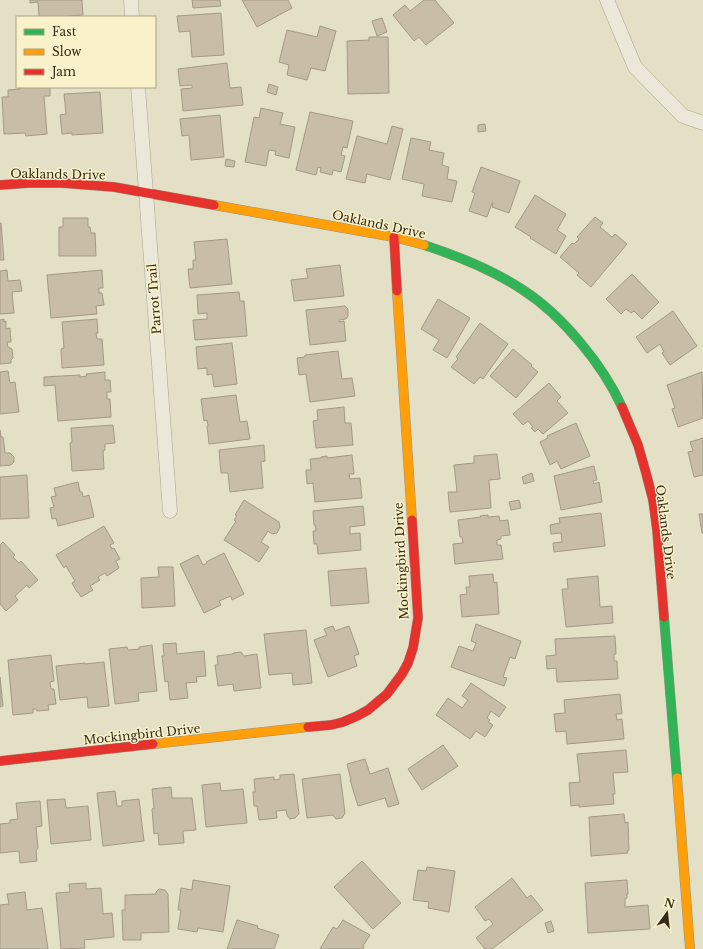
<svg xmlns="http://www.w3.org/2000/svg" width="703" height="949" font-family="'Libre Baskerville',serif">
<rect width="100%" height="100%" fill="#e4e0c6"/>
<path fill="#c8bda7" stroke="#a39a86" d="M30 0H82L83 15 55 17H39L38 2 30 3Z
M192 0H220L221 6 193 8Z
M242 0H288L292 8 257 27Z
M424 0H435L454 23 426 45 419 37 414 41 393 15 405 5 410 11Z
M221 13 224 55 192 57 190 31 179 32 177 16Z
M382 18 387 32 377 36 372 21Z
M320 26 336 31 325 71 311 68 307 80 287 75 289 65 279 62 287 30 317 37Z
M369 37H388L389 93 348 94 347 41 369 40Z
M227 63 230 88 241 87 243 105 183 111 181 89 192 88V85L180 86 178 69Z
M269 84 278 87 276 95 267 92Z
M20 87H50V96H44L47 134 26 136 25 133 4 134 2 97H8V90L20 89Z
M100 92 103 133 72 135V133L62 134 60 115 66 114 64 94Z
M261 108 283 113 280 124 295 127 289 158 275 155 276 151 269 150 266 166 245 162 254 117 259 118Z
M310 112 353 121 347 148 343 147 341 155 345 156 341 172 333 170 332 175 320 172 321 168 318 167 316 175 296 170Z
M220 115 224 157 191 160 189 135 182 136 180 119Z
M485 124 486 131 478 132V125Z
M392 126 403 129 390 180 367 174 365 183 346 179 357 136 387 144Z
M411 138 431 142 429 150 444 153 442 165 449 167 447 179 457 181 452 202 422 196 424 184 402 179Z
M226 159 235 161 234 167 225 166Z
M481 167 520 181 509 213 492 207 493 203H492L487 217 469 211 475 193 472 192Z
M535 195 566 214 557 230 566 236 556 254 530 238 531 237 515 227Z
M595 217 603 223 600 227 612 237 615 234 627 244 591 287 577 275 579 273 560 257 572 243 574 244 579 239 577 237Z
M63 218H88V227H90L91 233H95L96 256H59V227H63Z
M0 223H1L4 260H0Z
M227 239 232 284 190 288 188 269H193V260H196L194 242Z
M340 265 344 296 294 301 291 280 308 278 306 269Z
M7 270 8 281 20 280 22 291 12 292 14 313 0 314V271Z
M102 270 103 288H99V293H102L104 305 96 306 97 314 51 318 47 275Z
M632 274 659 302 642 319 634 311 631 313 626 309 621 314 606 299Z
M239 292 240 301H244L247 336 195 340 193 320 207 319V313L198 314 197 295Z
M438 299 470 318 447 358 433 350 439 340 421 329Z
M345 306 348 309V316L346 319 339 320V322L344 321 346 341 310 345 306 310Z
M673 311 697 346 670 365 662 353 664 352 660 344 647 353 636 337Z
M4 319V322L6 321V329L10 328 11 342H7L8 347 12 349 13 358 11 360V363L0 364V320Z
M97 319 98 333H96L97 339H102L104 365 62 368 61 349 64 348 62 322Z
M480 323 508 344 483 379 480 377 474 384 451 367 458 359 456 357Z
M232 343 237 384 214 387 212 374 207 375V368L198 369 196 347Z
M513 349 532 365 531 366 538 372 516 398 490 376Z
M338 351 342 379 352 378 355 396 310 402 306 374 299 375 297 358 305 357V355Z
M8 371 10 383 15 382 19 412 0 414V372Z
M105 372V380H110L111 392H107V399H110L111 417 58 421 55 385 44 386V377L80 375V377L87 376 86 374Z
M702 372 703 418 678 427 672 409 675 408 667 385Z
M549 383 561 397 557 401 568 413 543 434 538 429 535 432 531 428 533 427 528 421 523 425 513 414Z
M236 395 240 422 247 421 250 439 209 444 207 426H208L207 420 204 421 201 399Z
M344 407 345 423H351L353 445 316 448 313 421 318 420 317 410Z
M576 423 590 456 561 469 557 461 550 465 540 442 548 438 547 436Z
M113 425 115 443 105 444V450L103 451 104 469 72 471 70 443 72 442 71 428Z
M0 430 1 437H3L5 453H10L14 457V462L11 465 0 466Z
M703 438V475L694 477 688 452 693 451 690 442Z
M264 445 265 461 261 462 263 488 230 492 228 473H221L219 450Z
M497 454 500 479 489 480 491 508 450 512 448 492H457L454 465 474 463V456Z
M352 455 354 474H349L350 479 360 478 362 498 315 502 313 483 307 484 306 470H311L310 459 321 458V457L327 456V458Z
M594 466 597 480 593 481 594 484 599 482 602 502 561 510 554 476Z
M532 473 534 481 524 484 522 477Z
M27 475 29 518 0 519V477Z
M78 482 80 492H82L83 497 89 495 94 517 58 526 56 518 52 519 50 508 54 507 51 497 56 496 54 488Z
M244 500 279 522 280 527 277 533 272 534 268 531 261 542 269 547 259 562 224 540 236 521 234 520 237 516 235 515Z
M519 500 521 508 511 510 509 502Z
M363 506 365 525 350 527V534L360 533 361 550 318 554 317 544H314L313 531H316L315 525H314L313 511Z
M601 513 605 546 554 552 553 543 562 542 561 533 551 534 550 525 560 523 559 518Z
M699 514H703V533H702Z
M488 515V517L499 516 500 521 508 520 510 535 501 536V539L497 540V545H501L503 559 455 564 453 544 463 543 462 537H460L458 520 481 517 480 516Z
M104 526 114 543 110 545 112 549 114 548 120 559 116 561 119 568 107 576 105 573 98 577 100 580 90 586 93 590 81 597 78 592H77L72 583 75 581 66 566 64 568 56 555Z
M3 542 15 555 13 557 19 563 21 561 38 580 29 588 27 585 15 596 18 600 6 611 0 604V545Z
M224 553 244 594 232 600 231 596 219 601 221 605 204 613 180 564 198 555 203 565 207 563 206 562Z
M158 567H173L175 606 142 608 141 578 159 577Z
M366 568 369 603 331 606 328 571Z
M493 574 494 583 497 582 499 614 462 617 460 595 467 594 466 587H470L469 576Z
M598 576 600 607 612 606 613 623 566 627 562 589H568L567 579Z
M476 624 521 641 515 659 510 657 503 677 507 678 504 686 451 667 459 646 473 651 476 643 471 641Z
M333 626 335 631 349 626 359 654 354 656 357 666 328 677 314 640 327 635 324 629Z
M306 630 312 683 293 685 292 673 269 675 264 634Z
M615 636 616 654H614V661H617L618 679 557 682 556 668 547 669 546 656 556 655 555 639Z
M176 643 177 654 204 651 206 676 196 677 197 682 186 683 188 698 170 700 168 681 165 682 162 656H164L163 644Z
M152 645 157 691 138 693 139 701 115 704 109 649 127 647 128 650 139 649V647Z
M241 652 244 656 257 654 261 688 234 691 233 684 218 686 215 665H218L217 656 233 654V653Z
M51 655 54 681 50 682 51 689H54L56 704 48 705 49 710 37 711 36 709H33V713L13 715 8 660Z
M104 662 109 706 88 708 87 697 60 700 56 666 85 663V664Z
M0 677 3 706 0 707Z
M471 683 506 707 499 717 491 711 487 718 490 720 488 722 493 725 485 737 476 731 470 739 436 715 448 698 462 708 468 700 462 696Z
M620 694 622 714H616L617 720 622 719 624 739 567 744 566 731 556 732 554 714 565 713 564 700Z
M443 745 458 766 422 790 408 769Z
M626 750 628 772 613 773 615 794H613L614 804 579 807V805L571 806 569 783 580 782 577 754Z
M365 759 370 774 388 768 399 804 388 807 385 798 358 806 350 780H351L347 764Z
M294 774 299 814 295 818 290 819 287 815 286 810 276 811 277 818 259 820 257 806H254L253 792H255L254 779 274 777V780L280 779V775Z
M340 774 345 813 342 818 336 819 333 815 307 818 302 779Z
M220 783 221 791 243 789 247 823 206 827 202 785Z
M171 787 172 798H192L196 830 183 831 184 843 159 845 158 833 154 834 152 809 154 808 152 789Z
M115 791 117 806H122V801L139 799 144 841 103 846 97 793Z
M65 799 66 808 88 806 91 840 51 844 47 800Z
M40 801 42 826 36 827 38 848 36 851 37 861 20 863 19 851 0 853V824L10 823V820L18 819 16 803Z
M624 814 625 823 628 822 629 850 627 851 628 853 591 856 589 817Z
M362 861 401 903 373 929 334 887Z
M427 867 455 871 449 912 428 908 429 902 413 900 418 870 426 871Z
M512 878 527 898 531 895 543 910 492 949H485L476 938 493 924 489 919 485 921 475 907Z
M193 880 230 886 223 932 198 928 197 932 178 929 181 910H178L181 888 192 890Z
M627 880 628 894H627V898L625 899V907L648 905 650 929 588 933 585 883Z
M86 883V889L101 888 103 914 112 913 114 937 84 940 85 948 61 949 56 893 70 892 69 884Z
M159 889 165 890 168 894 169 932 141 933V940H123L122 910H125V895L156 894V892Z
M25 892 27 910 42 908 48 949H0V905L9 904 7 894Z
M237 920 258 926 257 928 279 935 274 949H227Z
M343 920 370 935 363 946 364 947 363 949H320L333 927 337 929Z
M551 921 554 931 548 933 545 923Z"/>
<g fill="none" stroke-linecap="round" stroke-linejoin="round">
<g stroke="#a8a290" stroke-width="15">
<path id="street" d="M131 0 132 17
M607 0 635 67 683 116 703 123
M138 87 170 511"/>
</g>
<g stroke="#989280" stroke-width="10">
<path id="fast" d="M424 245C458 256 493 270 523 290 562 315 603 365 622 407
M664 617 677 778"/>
</g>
<g stroke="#989280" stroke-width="10">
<path id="slow" d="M214 205 394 237 424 245
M397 291 412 520
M153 744 308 727
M677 778 690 949"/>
</g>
<g stroke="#989280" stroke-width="10">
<path id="jam" d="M0 185 29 183H62L114 187 214 205
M394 237 397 291
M622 407 638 445 646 473 653 500 657 530 664 617
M308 727 331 725 343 722 357 716 368 710 387 694 402 674 408 663 413 648 418 618 412 520
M0 761 153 744"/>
</g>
<use href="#street" stroke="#ebe8d9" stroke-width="14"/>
<use href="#fast" stroke="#30b455" stroke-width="9"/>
<use href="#slow" stroke="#ff9f0a" stroke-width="9"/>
<use href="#jam" stroke="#e5322d" stroke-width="9"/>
</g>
<g text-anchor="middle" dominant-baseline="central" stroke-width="3" stroke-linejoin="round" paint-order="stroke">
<g font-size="12" fill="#362b19" stroke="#f8f1c9">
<text transform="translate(58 174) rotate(1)">Oaklands Drive</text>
<text transform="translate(379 224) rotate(12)">Oaklands Drive</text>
<text transform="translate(154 299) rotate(-94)">Parrot Trail</text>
<text transform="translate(666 532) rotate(83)">Oaklands Drive</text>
<text transform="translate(401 561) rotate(-93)">Mockingbird Drive</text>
<text transform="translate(142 734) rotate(-6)">Mockingbird Drive</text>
</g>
</g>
<rect x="16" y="16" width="140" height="72" fill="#f8f1c9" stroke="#aaa283"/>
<rect x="24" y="29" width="20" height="6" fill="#30b455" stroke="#aaa283"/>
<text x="52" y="36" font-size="12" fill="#362b19">Fast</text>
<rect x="24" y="49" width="20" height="6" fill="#ff9f0a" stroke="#aaa283"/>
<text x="52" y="56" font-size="12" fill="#362b19">Slow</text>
<rect x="24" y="69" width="20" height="6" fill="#e5322d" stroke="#aaa283"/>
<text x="52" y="76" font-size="12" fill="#362b19">Jam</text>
<g transform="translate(667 913) rotate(15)" stroke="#f8f1c9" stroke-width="3" paint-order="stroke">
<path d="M0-3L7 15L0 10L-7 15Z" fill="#362b19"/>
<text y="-6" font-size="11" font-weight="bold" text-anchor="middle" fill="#362b19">N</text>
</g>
</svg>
